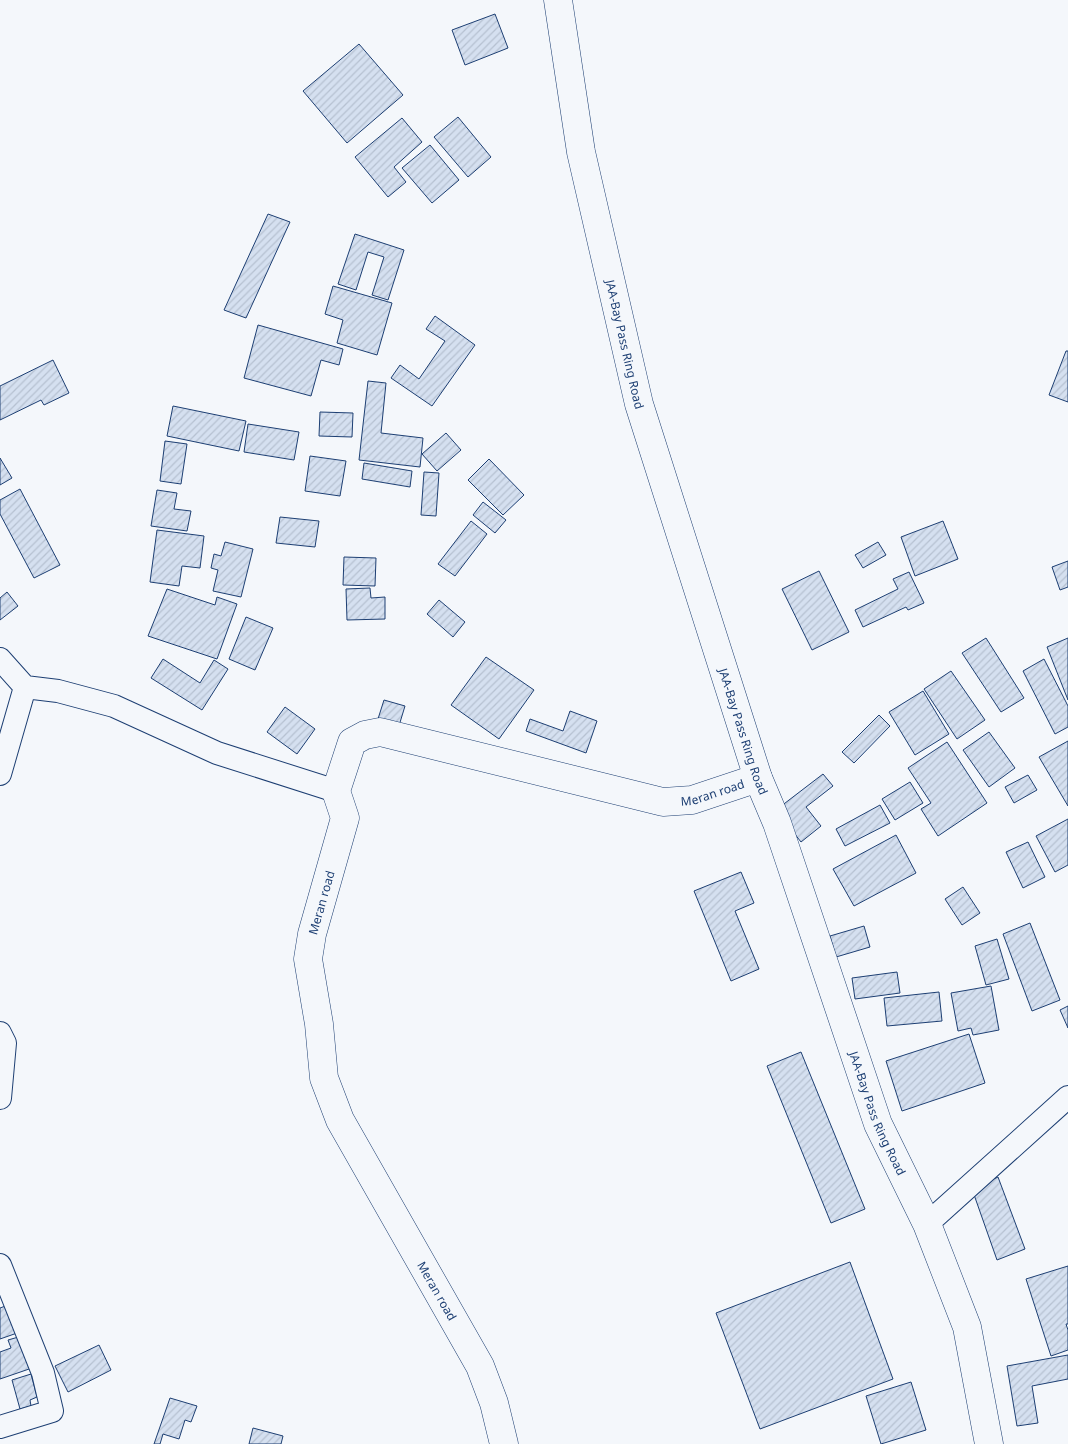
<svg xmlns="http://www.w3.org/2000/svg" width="1068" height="1444" font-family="'Noto Sans',sans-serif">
<defs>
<pattern id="building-hatch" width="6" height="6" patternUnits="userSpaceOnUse" patternTransform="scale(1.25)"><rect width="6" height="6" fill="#d5e0f0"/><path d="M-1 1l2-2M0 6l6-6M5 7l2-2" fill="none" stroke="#b6c1d1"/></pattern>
</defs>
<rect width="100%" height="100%" fill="#f4f7fb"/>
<path fill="url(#building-hatch)" stroke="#1d3f73" d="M495 14 508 48 465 65 452 30Z
M359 44 403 95 347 143 303 91Z
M458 117 491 157 468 177 434 137Z
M402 118 422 142 394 167 406 182 388 197 355 157Z
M430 145 459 180 432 203 402 168Z
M268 214 290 222 246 318 224 310Z
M355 234 404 250 388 300 372 295 384 257 368 252 356 290 338 284Z
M333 286 392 303 377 355 337 343 343 320 325 314Z
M435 316 475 345 432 406 391 378 400 365 419 379 445 341 426 329Z
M258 325 343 349 339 365 321 360 311 396 244 378Z
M1066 351H1068V402L1049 395Z
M53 360 69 393 44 405 41 400 0 420V386Z
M368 381 386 383 381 433 423 438 420 467 359 460Z
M173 406 246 421 239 451 167 436Z
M320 412 353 413 352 437 319 436Z
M248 424 299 432 294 460 244 452Z
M446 433 461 450 437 471 422 454Z
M165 441 187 444 181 484 160 481Z
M310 456 346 461 340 496 305 491Z
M0 458 12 478 0 485Z
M489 459 524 495 503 515 468 480Z
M364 463 412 471 410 487 362 479Z
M424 472 439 473 436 516 421 515Z
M20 489 60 565 34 578 0 514V500Z
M157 490 177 493 174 509 191 511 187 531 151 526Z
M483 502 506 520 495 533 473 515Z
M280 517 319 521 315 547 276 543Z
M471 521 487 534 455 576 438 564Z
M943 521 958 559 915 576 901 537Z
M157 530 204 536 200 568 182 566 179 586 150 582Z
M225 542 253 549 241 597 213 591 218 570 211 568 214 554 221 556Z
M878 542 886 555 863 568 855 555Z
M344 557 376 558 375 586 343 585Z
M1068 561V587L1060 590 1052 567Z
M819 571 849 632 812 650 782 589Z
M909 572 924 603 908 610 906 607 863 627 855 610 898 589 893 579Z
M370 588 371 598 385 597V619L347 620 346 589Z
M167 589 215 605 217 597 237 604 217 659 148 636Z
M7 592 18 606 0 620V598Z
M439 600 465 622 453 637 427 614Z
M246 617 273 628 255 670 229 659Z
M986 638 1024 698 1001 712 962 653Z
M1068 638V700L1047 647Z
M486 657 534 690 499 739 451 705Z
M163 659 200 683 214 660 228 669 202 710 151 678Z
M1044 659 1068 706V727L1055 734 1023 671Z
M951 671 985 720 957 739 924 689Z
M923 691 949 734 915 755 889 712Z
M384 700 405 706 398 729 377 722Z
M285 707 315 729 297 754 267 732Z
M570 711 597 721 586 753 526 731 530 719 563 731Z
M879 715 890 726 854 763 842 752Z
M989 732 1015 768 989 787 963 750Z
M1068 741V806L1039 757Z
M947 742 987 803 938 836 921 809 931 803 908 768Z
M823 774 833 786 806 807 821 826 801 842 776 810Z
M1028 775 1037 790 1014 803 1005 787Z
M910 782 923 803 895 820 882 799Z
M880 805 890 823 845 846 836 829Z
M1068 819V865L1055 872 1036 836Z
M896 835 916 873 854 906 833 869Z
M1028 842 1045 877 1023 888 1006 852Z
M741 872 754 903 735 911 759 969 731 981 694 891Z
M963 887 980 913 962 925 945 899Z
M1030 923 1060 1000 1032 1011 1003 934Z
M864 926 870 947 836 957 830 936Z
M997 939 1009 979 986 985 975 946Z
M897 972 900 993 855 999 852 978Z
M991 986 999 1030 973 1035 971 1028 958 1031 951 993Z
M939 992 942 1021 887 1026 884 998Z
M1068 1006V1028L1060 1010Z
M969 1034 985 1083 902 1111 886 1061Z
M801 1052 865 1209 831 1223 767 1066Z
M998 1177 1025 1249 997 1260 972 1189Z
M850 1262 893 1379 760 1429 716 1313Z
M1068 1266V1324H1066L1068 1330V1350L1051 1356 1026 1279Z
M11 1304 20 1332 0 1339V1308Z
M22 1336 32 1368 0 1379V1352L11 1348 8 1340Z
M99 1345 111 1370 68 1392 55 1366Z
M1068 1355V1379L1032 1386 1038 1423 1017 1426 1007 1366Z
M31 1374 37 1397 30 1400 31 1406 20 1409 12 1380Z
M911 1382 926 1430 881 1444 866 1396Z
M170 1398 197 1406 191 1422 185 1420 179 1439 163 1434 160 1444H154Z
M253 1428 283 1436 281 1444H249Z"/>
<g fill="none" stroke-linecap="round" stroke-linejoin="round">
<g stroke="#1d3f73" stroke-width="24">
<path id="street" d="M0 659 25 687 58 691 114 706 217 753 336 791
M0 774 25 687
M0 1033 5 1043 0 1098
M927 1224 1068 1097
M0 1265 43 1373 52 1411 0 1427"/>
</g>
<g stroke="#1d3f73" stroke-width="29">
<g id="secondary">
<path id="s1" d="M504 1444 494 1403 480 1366 340 1120 324 1078 319 1024 308 959 312 934 345 818 336 791 352 742 365 735 380 732 663 802 692 800 758 778"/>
</g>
</g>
<g stroke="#1d3f73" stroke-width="29">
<g id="highway">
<path id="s2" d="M558 0 581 152 639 404 758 778 777 823 878 1124 927 1224 967 1327 989 1444"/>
</g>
</g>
<use href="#street" stroke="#f4f7fb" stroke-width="22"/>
<use href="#secondary" stroke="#f4f7fb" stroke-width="28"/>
<use href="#highway" stroke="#f4f7fb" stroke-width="28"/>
</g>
<g text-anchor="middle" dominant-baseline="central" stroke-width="4" stroke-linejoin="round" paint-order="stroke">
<g font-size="12" fill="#1d3f73" stroke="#f4f7fb">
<text stroke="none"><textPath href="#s2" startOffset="351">JAA-Bay Pass Ring Road</textPath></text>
<text stroke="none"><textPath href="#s2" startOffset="756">JAA-Bay Pass Ring Road</textPath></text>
<text stroke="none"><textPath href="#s1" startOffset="1128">Meran road</textPath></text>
<text stroke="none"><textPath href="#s1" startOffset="588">Meran road</textPath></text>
<text stroke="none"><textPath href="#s2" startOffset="1161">JAA-Bay Pass Ring Road</textPath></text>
<text transform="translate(437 1291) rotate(60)">Meran road</text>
</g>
</g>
</svg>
